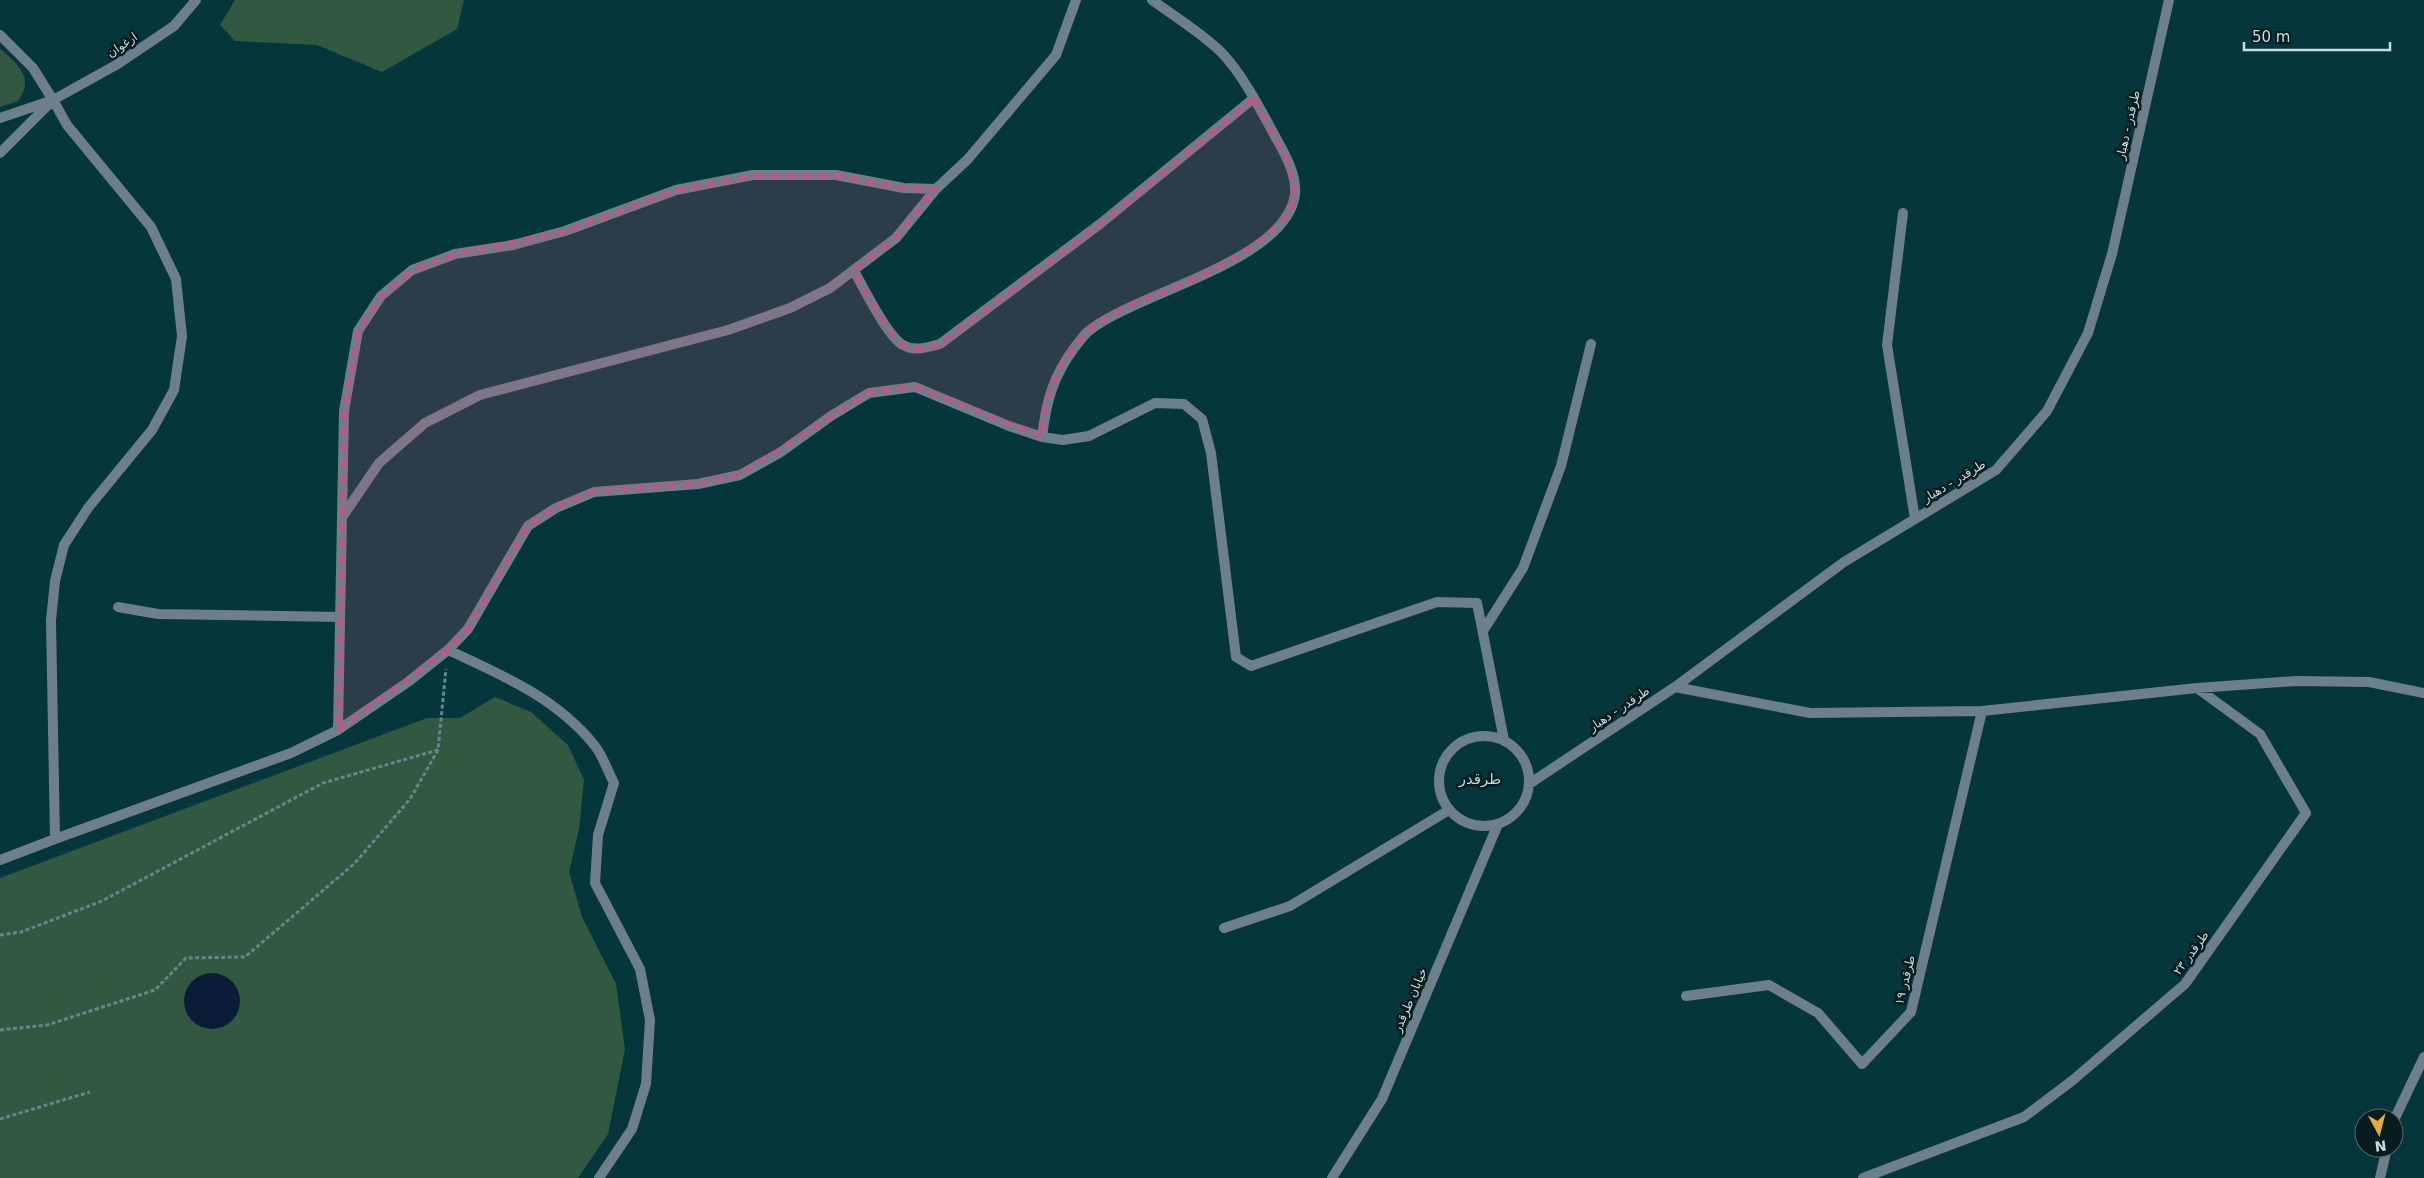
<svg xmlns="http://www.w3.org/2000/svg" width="2424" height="1178" font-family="'DejaVu Sans',Cairo,sans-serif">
<rect width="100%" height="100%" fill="#05363c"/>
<path fill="#325841" d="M235 0H464L457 29 382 72 317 45 235 41 220 25Z
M0 49C18 63 35 79 18 101L0 107Z
M495 697 531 712 568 745 584 780 579 829 569 872 582 917 616 984 625 1049 608 1134 578 1178H0V878L427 718H460Z"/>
<path fill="#0a1c37" d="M184 1001a28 28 0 1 1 56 0a28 28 0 1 1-56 0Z"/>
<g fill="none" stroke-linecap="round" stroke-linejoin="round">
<path stroke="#63888c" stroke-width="3" stroke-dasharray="4 2.5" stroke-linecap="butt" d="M0 935 21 932 102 901 323 783 438 750
M0 1030 47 1025 155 990 186 958 245 957 355 863 410 799 438 750 446 669
M0 1119 90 1092"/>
<path stroke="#6d7f8a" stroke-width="10" d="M0 35 33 68 53 100
M0 118 53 100 67 125 151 227 176 279 182 336 174 390 152 430 88 508 64 545 55 581 51 620 55 839 291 753 338 730 408 682 448 650 468 629 528 526 556 508 594 492 698 484 740 475 781 452 831 416 869 393 915 387 1009 426 1042 437 1063 440 1089 436 1155 403 1184 404 1202 419 1211 453 1236 657 1251 666 1437 602 1477 603 1504 740
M0 153 53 100 116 65 174 26 196 0
M1903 213 1887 345 1915 519
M854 271C864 288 887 336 903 345 915 352 928 347 940 344L1100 224 1254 98
M1042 437C1046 402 1053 376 1075 347 1080 341 1084 334 1090 330 1138 292 1285 262 1295 195 1297 175 1285 154 1276 138 1262 112 1242 73 1221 52 1202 33 1174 16 1152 0
M343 516 379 463 425 423 480 395 728 330 790 308 830 288 896 238 936 189
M118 607 158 614 340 617
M1483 631 1523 568 1561 466 1591 344
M448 650C502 675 557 698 595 746 603 756 608 772 614 783L598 835 595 883 640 969 650 1020 646 1084 632 1129 599 1178
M1675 687 1810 713 1982 711 2197 688 2296 681 2369 682 2424 693
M338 730 344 411 358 331 381 296 412 270 455 254 513 245 565 231 676 190 753 175H836L904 188 936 189 968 159 1056 55 1076 0
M1439 781a45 45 0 1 1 90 0a45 45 0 1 1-90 0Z
M1529 784 1675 687 1844 562 1996 470 2047 411 2088 333 2112 254 2169 0
M0 860 55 839
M1224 928 1290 906 1449 810
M1686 996 1769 985 1818 1013 1862 1064 1911 1012 1982 711
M2394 1120 2424 1057
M1863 1178 2024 1117 2073 1080 2185 984 2306 813 2260 734 2197 688
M2380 1178 2387 1148"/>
<path stroke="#6d7f8a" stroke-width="10" d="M1332 1178 1382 1099 1498 824"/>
</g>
<path fill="#c45484" fill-opacity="0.2" stroke="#c45484" stroke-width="4" stroke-dasharray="10 6" stroke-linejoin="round" d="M1254 98 1289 163 1295 192 1291 211 1268 236 1234 259 1191 282 1128 306 1088 330 1062 364 1046 403 1042 437 915 387 869 393 740 475 698 484 594 492 556 508 528 526 468 629 448 650 338 730 344 411 358 331 381 296 412 270 455 254 565 231 676 190 753 175H836L904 188 936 189 896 238 854 271 889 330 903 345 921 349 940 344 1100 224Z"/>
<g text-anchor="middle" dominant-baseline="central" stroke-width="5" stroke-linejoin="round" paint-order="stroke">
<g font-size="12" fill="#c8dfe2" stroke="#081b1d">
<text transform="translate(122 45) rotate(-34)">ارغوان</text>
<text transform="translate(2128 125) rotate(-77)">طرقدر - دهبار</text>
<text transform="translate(1954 481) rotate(-31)">طرقدر - دهبار</text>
<text transform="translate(1619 709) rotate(-34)">طرقدر - دهبار</text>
<text transform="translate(2191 953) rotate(-54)">طرقدر ۲۳</text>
<text transform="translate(1905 980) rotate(-76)">طرقدر ۱۹</text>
<text transform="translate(1410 1000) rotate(-67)">خیابان طرقدر</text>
</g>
<g font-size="15" fill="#b0dfe6" stroke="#081b1d">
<text x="1480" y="779">طرقدر</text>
</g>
</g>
<g transform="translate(2379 1133) rotate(173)"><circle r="24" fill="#081b1d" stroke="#55696c"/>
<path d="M0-4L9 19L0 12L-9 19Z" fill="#e8ab37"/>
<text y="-8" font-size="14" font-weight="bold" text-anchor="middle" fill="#c8dfe2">N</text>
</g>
<path d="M2244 42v8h146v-8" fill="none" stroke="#c8dfe2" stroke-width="2.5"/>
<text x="2252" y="42" font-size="15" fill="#c8dfe2" stroke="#081b1d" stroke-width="4" paint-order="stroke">50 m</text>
</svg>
